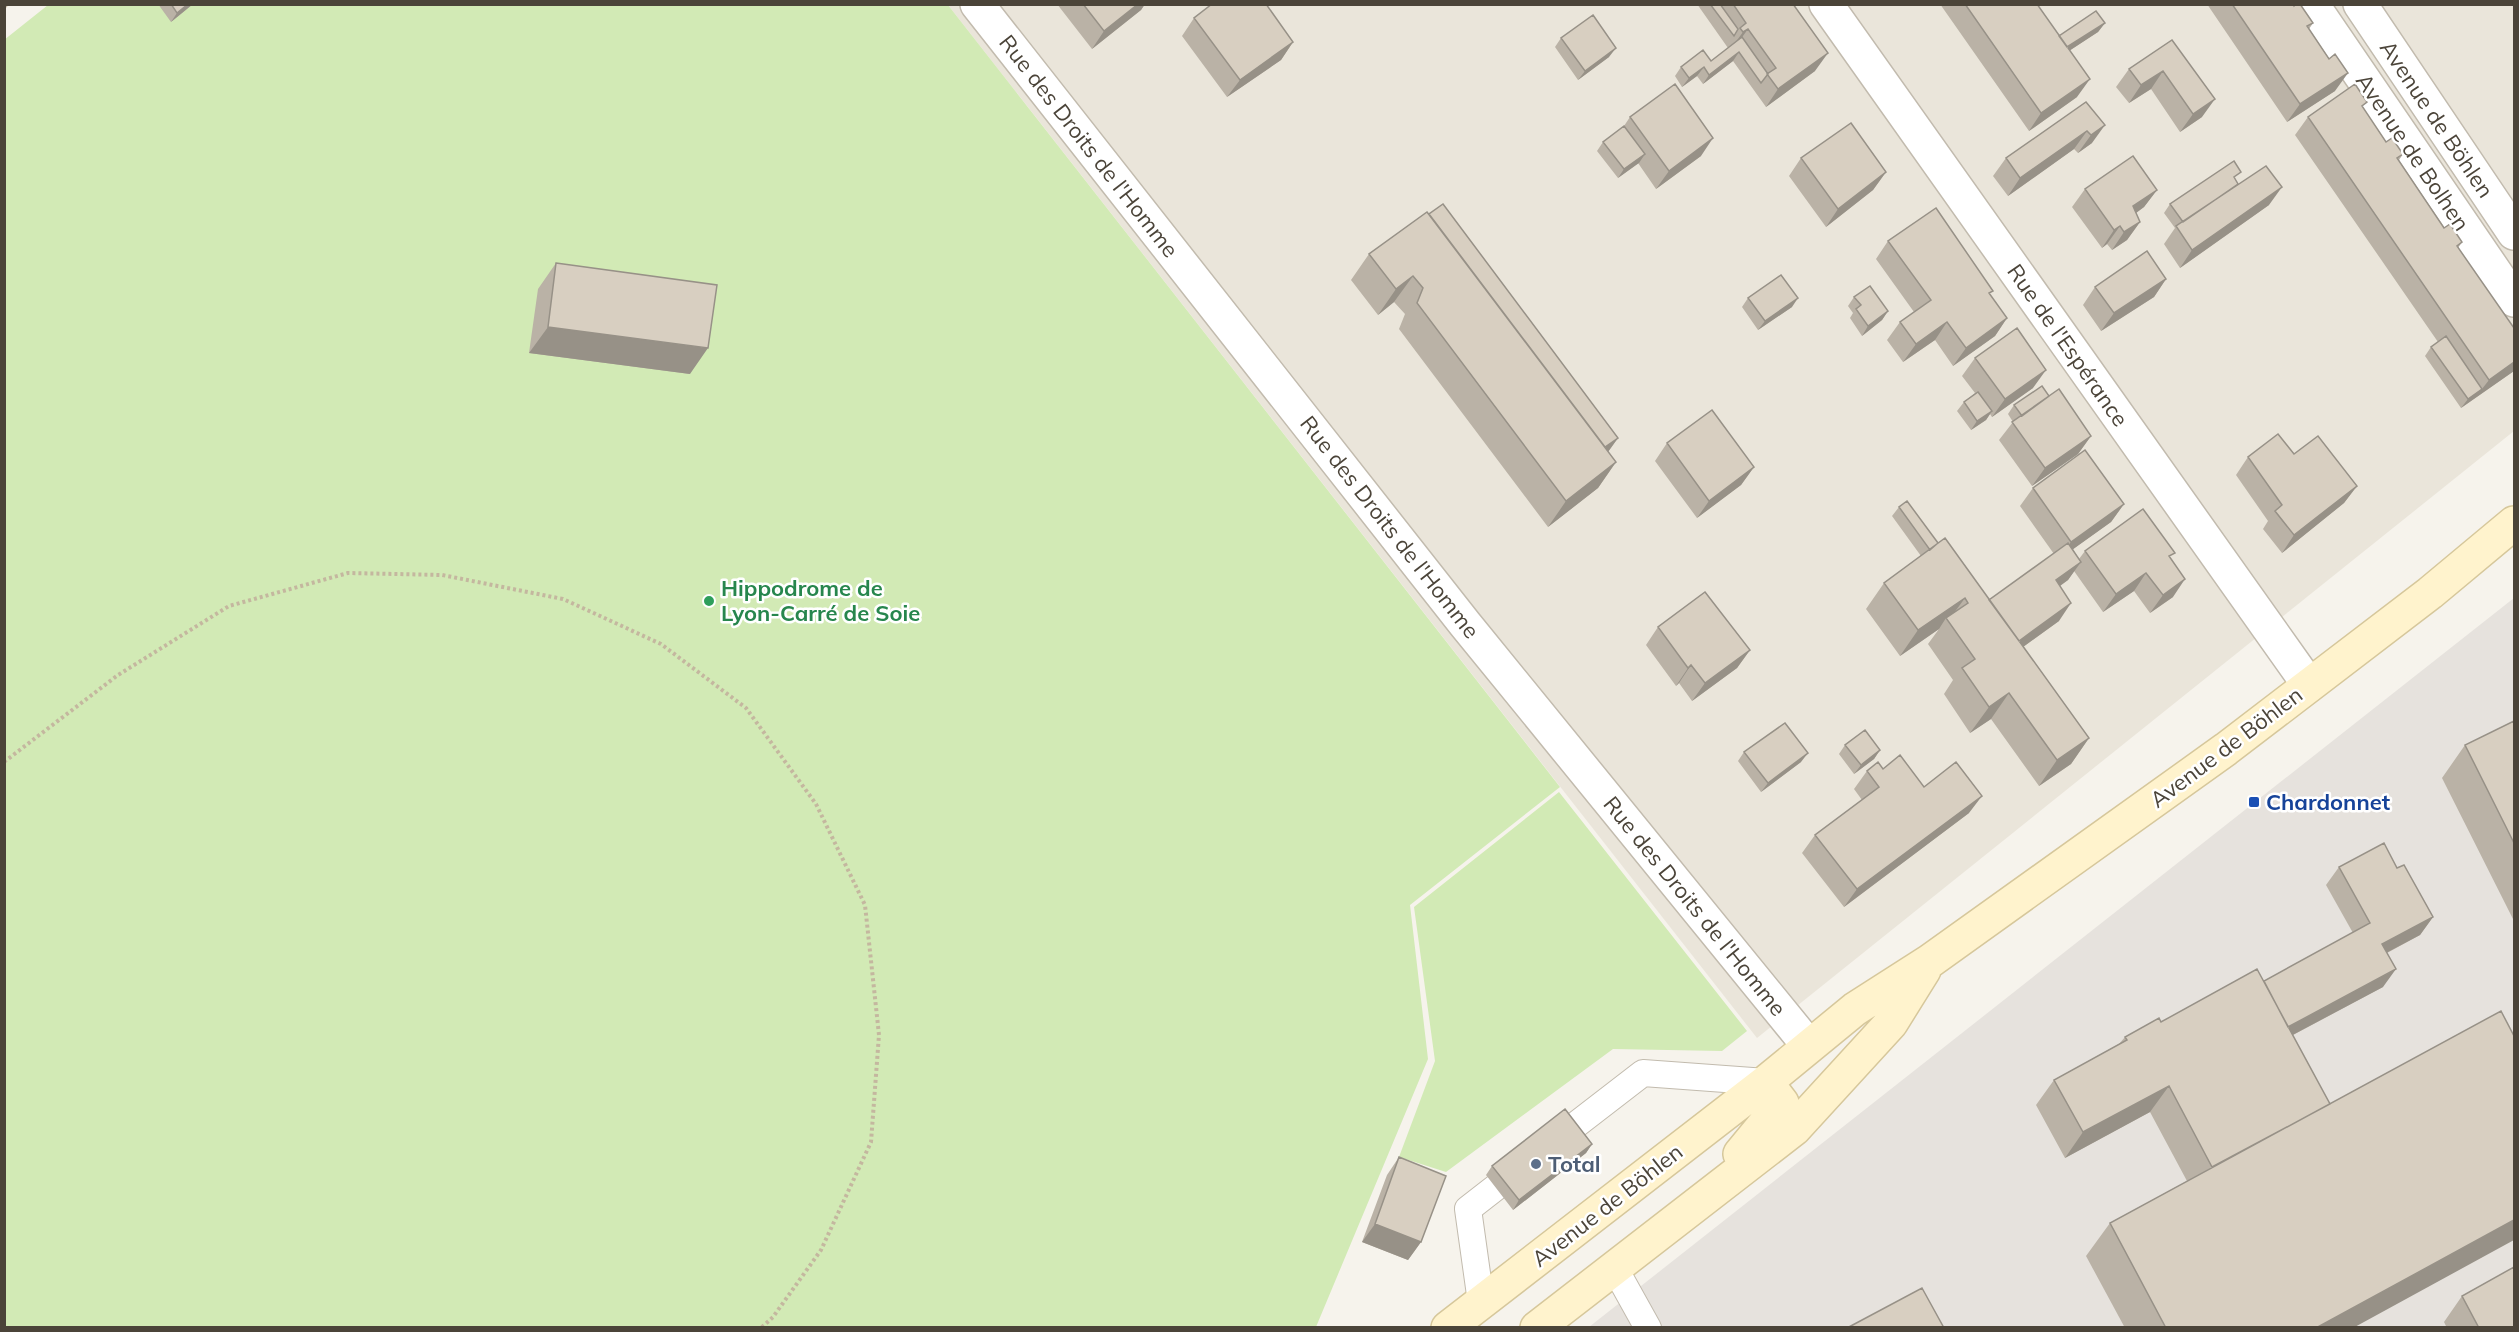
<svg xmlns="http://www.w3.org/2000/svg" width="2519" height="1332" font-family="Mulish,sans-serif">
<rect width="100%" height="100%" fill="#f6f3ec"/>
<path fill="#eae5da" d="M948 5H2514V431L1757 1038Z"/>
<path fill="#e6e2dd" d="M2514 598V1327H1589Z"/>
<path fill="#d2eab5" d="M48 5H948L1560 787 1410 905 1428 1059 1316 1327H5L4 40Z
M1559 792 1747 1031 1722 1051 1613 1049 1446 1172 1399 1157 1435 1061 1414 907Z"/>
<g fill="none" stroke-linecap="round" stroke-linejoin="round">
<g stroke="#c2bbae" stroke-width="28">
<path id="service" d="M1551 1144 1643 1073 1766 1082
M1614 1267 1648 1328
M1481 1302 1468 1209 1522 1167"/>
</g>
<g stroke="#c2bbae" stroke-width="36">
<path id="minor" d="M977 4 1465 624 1808 1045
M1826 4 2309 685
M2312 4 2514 300
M2360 4 2514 233"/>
</g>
<g stroke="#d6c79b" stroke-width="36">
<path id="secondary" d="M1740 1154 1782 1103 1766 1082
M1448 1328 1766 1082 1855 1009 1930 961 2226 749 2430 593 2514 523
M1537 1328 1794 1129 1891 1023 1924 970"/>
</g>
<path stroke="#c4b79f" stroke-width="4" stroke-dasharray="3 3" stroke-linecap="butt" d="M4 7 7 4
M4 762 118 675 229 606 348 573 442 575 563 599 661 644 746 708 816 804 865 905 879 1035 871 1142 821 1250 773 1317 761 1328"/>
<use href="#service" stroke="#fff" stroke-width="26"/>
<use href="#minor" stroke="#fff" stroke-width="33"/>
<use href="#secondary" stroke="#fff3cd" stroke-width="33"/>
</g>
<path fill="#bab2a6" d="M158 4H193L171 22Z
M1057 4H1145L1141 10 1092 49Z
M1697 4H1793L1815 71 1766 107 1733 61 1703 84 1697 76 1682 87 1675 76 1681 67 1711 61 1728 48Z
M1940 4H2037L2059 36 2105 23 2098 32 2069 51 2077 97 2029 131Z
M2207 4H2293L2313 23 2309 29 2329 59 2335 91 2287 122Z
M1194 18 1293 42 1281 60 1227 97 1182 36Z
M1561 38 1609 57 1578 80 1555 47Z
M2172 40 2202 117 2180 132 2151 89 2129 103 2116 87 2129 69Z
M2086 102 2092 143 2078 153 2074 149 2008 196 1993 176 2006 158Z
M2363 108 2386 142 2403 154 2399 160 2444 228 2462 242 2458 248 2514 328V371L2461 408 2425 356 2431 347 2438 342 2295 135 2308 117Z
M1630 117 1701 156 1656 189 1638 163 1618 178 1597 151 1603 142 1624 126Z
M1801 158 1886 172 1873 190 1826 227 1789 176Z
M2235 180 2238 184 2269 205 2180 268 2164 244 2175 228 2164 213 2170 204Z
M2085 189 2157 190 2144 207 2136 213 2140 222 2127 240 2112 250 2107 244 2102 248 2072 207Z
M1427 212 1618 438 1608 452 1616 462 1598 488 1548 527 1399 329 1405 314 1394 302 1378 315 1351 280 1369 254Z
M1888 241 1990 295 2007 318 1995 336 1953 366 1935 340 1903 362 1887 340 1900 322 1914 312 1876 259Z
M556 263 690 374 529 353 538 289Z
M2166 279 2154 297 2101 331 2083 305 2095 287Z
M1854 297 1888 311 1882 320 1862 336 1850 318 1853 313 1848 306Z
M1748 298 1792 307 1758 330 1742 307Z
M1975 358 2033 388 1992 417 1990 414 1986 420 1971 430 1957 411 1964 402 1975 393 1962 376Z
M2049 396 2091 436 2078 454 2032 486 1999 440 2013 422 2008 414 2014 405Z
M1667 443 1754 467 1741 485 1697 518 1655 461Z
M2294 454 2357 486 2344 503 2282 553 2263 529 2268 521 2236 475 2248 457Z
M2033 488 2124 504 2111 522 2073 549 2079 559 2085 551 2171 559 2173 597 2150 613 2134 591 2103 612 2074 571 2068 580 2060 586 2059 621 2023 647 2089 738 2071 764 2039 786 1991 719 1970 733 1944 694 1953 680 1928 644 1939 629 1900 656 1866 609 1884 583 1921 556 1892 516 1899 507 1938 543 1989 600 2054 554 2020 506Z
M1658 627 1750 650 1737 668 1692 701 1679 683 1676 686 1646 645Z
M2514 721V921L2442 778 2465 745Z
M1845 745 1880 750 1874 759 1854 774 1839 754Z
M1744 752 1801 762 1761 792 1738 761Z
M1883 769 1924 787 1969 813 1844 907 1802 853 1815 835 1862 800 1854 789 1867 771Z
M2339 867 2397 868 2433 917 2420 935 2387 953 2383 987 2293 1035 2353 1328H2125L2086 1256 2110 1223 2187 1181 2150 1112 2065 1158 2036 1105 2054 1080 2119 1044 2125 1037 2264 981 2353 933 2326 885Z
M1592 1144 1586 1153 1513 1210 1486 1175 1492 1166Z
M1399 1157 1421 1242 1408 1260 1362 1242 1387 1175Z
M2462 1296 2514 1328H2447L2444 1322Z"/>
<path fill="#979187" d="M188 4H193L171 22 177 13Z
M1138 4H1145L1141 10 1092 49 1104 31Z
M2105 23 2098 32 2052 62 2058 53Z
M1748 29 1735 47 1730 50 1743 32Z
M1293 42 1281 60 1227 97 1240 80Z
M1616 48 1609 57 1578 80 1585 71Z
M1739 52 1733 61 1703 84 1709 75Z
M1828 53 1815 71 1766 107 1778 89Z
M1704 67 1697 76 1682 87 1689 78Z
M2163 71 2151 89 2129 103 2141 85Z
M2348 73 2335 91 2287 122 2300 104Z
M2090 79 2077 97 2029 131 2041 113Z
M2215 99 2202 117 2180 132 2193 114Z
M2105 125 2092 143 2078 153 2091 135Z
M2087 131 2074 149 2008 196 2020 178Z
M1713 138 1701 156 1656 189 1669 171Z
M1645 154 1639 163 1618 178 1624 169Z
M1886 172 1873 190 1826 227 1838 209Z
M2282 187 2269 205 2180 268 2192 250Z
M2157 190 2144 207 2121 224 2133 206Z
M2140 222 2127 240 2112 250 2124 232Z
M2120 226 2107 244 2102 248 2114 230Z
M1413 276 1394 302 1378 315 1396 289Z
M2166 279 2154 297 2101 331 2114 313Z
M1798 298 1792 307 1758 330 1765 321Z
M1888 311 1882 320 1862 336 1868 326Z
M2007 318 1995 336 1953 366 1966 348Z
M1947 322 1935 340 1903 362 1916 344Z
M548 327 708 348 690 374 529 353Z
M2514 362V371L2461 408 2468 399 2482 389 2489 380Z
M2046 370 2033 388 1992 417 2005 399Z
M1992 411 1986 420 1971 430 1977 421Z
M2091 436 2078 454 2032 486 2045 468Z
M1618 438 1605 456 1597 453Z
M1616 462 1598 488 1548 527 1566 501Z
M1754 467 1741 485 1697 518 1709 501Z
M2357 486 2344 503 2282 553 2294 535Z
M2124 504 2111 522 2058 560 2071 542Z
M2081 562 2068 580 2043 598 2056 580Z
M2146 573 2134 591 2103 612 2116 594Z
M2185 579 2173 597 2150 613 2163 595Z
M1965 598 1948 621 1946 618 1939 629 1900 656 1918 630Z
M2071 603 2059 621 2005 660 2018 642Z
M1750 650 1737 668 1692 701 1705 683Z
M1691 665 1679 683 1676 686 1688 668Z
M2009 693 1991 719 1970 733 1989 707Z
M2089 738 2071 764 2039 786 2057 760Z
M1880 750 1874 759 1854 774 1861 765Z
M1808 753 1801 762 1761 792 1768 783Z
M1982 796 1969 813 1844 907 1857 889Z
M2433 917 2420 935 2369 962 2382 944Z
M2396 969 2383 987 2268 1048 2281 1031Z
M2169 1086 2150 1112 2065 1158 2083 1132Z
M1592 1144 1586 1153 1513 1210 1519 1200Z
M2514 1220V1240L2353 1328H2316Z
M1375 1224 1421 1242 1408 1260 1362 1242Z"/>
<path fill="#d8cfc1" stroke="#979187" stroke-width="1.5" d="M171 4H188L177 13Z
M1083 4H1138L1104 31Z
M1212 4H1266L1293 42 1240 80 1194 18Z
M1710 4H1720L1738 29 1734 36Z
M1733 4H1793L1828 53 1778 89 1767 74 1776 68 1748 29 1743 32 1740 28 1746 23Z
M1965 4H2037L2090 79 2041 113Z
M2232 4H2293L2294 6 2296 4H2300L2313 23 2307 26 2329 59 2335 54 2348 73 2300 104Z
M2096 11 2105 23 2067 47 2059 36Z
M1593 15 1616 48 1585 71 1561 38Z
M1742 37 1768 74 1761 83 1739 52 1709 75 1704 67 1689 78 1681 67 1703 50 1711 61Z
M2172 40 2215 99 2193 114 2163 71 2141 85 2129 69Z
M1675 84 1713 138 1669 171 1630 117Z
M2355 84 2367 102 2362 106 2386 142 2392 138 2403 154 2397 158 2444 228 2450 224 2462 242 2457 246 2514 328V362L2489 380 2308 117Z
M2086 102 2105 125 2091 135 2087 131 2020 178 2006 158Z
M1851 123 1886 172 1838 209 1801 158Z
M1624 126 1645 154 1624 169 1603 142Z
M2133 156 2157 190 2133 206 2140 222 2124 232 2120 226 2114 230 2085 189Z
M2234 161 2241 172 2234 177 2238 184 2183 222 2170 204Z
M2266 166 2282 187 2192 250 2176 226Z
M1443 204 1618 438 1605 447 1429 214Z
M1936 208 1993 291 1989 293 2007 318 1966 348 1947 322 1916 344 1900 322 1931 300 1888 241Z
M1427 212 1616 462 1566 501 1417 303 1423 288 1413 276 1396 289 1369 254Z
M2147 251 2166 279 2114 313 2095 287Z
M556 263 717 285 708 348 548 327Z
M1781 275 1798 298 1765 321 1748 298Z
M1870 286 1888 311 1868 326 1856 309 1861 305 1854 297Z
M2017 328 2046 370 2005 399 1975 358Z
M2446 336 2482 389 2468 399 2431 347Z
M2042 386 2049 396 2022 416 2014 405Z
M2059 389 2091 436 2045 468 2012 422Z
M1978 392 1992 411 1977 421 1964 402Z
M1712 410 1754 467 1709 501 1667 443Z
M2278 434 2294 454 2318 436 2357 486 2294 535 2275 511 2282 505 2248 457Z
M2085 450 2124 504 2071 542 2033 488Z
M1907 501 1938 543 1930 550 1899 507Z
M2143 509 2175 553 2169 556 2185 579 2163 595 2146 573 2116 594 2085 551Z
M1945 538 2089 738 2057 760 2009 693 1989 707 1962 668 1975 659 1946 618 1968 603 1965 598 1918 630 1884 583Z
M2068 543 2081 562 2056 580 2071 603 2019 641 1989 600Z
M1705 592 1750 650 1705 683 1691 665 1688 668 1658 627Z
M2514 721V843L2465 745Z
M1785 723 1808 753 1768 783 1744 752Z
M1865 730 1880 750 1861 765 1845 745Z
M1900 755 1924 787 1956 762 1982 796 1857 889 1815 835 1879 787 1867 771 1878 762 1883 769Z
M2384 843 2397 868 2404 865 2433 917 2382 944 2396 969 2288 1027 2264 981 2370 923 2339 867Z
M2257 969 2330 1104 2212 1167 2169 1086 2083 1132 2054 1080 2127 1040 2125 1037 2159 1018 2161 1022Z
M2501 1011 2514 1036V1220L2316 1328H2166L2110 1223Z
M1565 1109 1592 1144 1519 1200 1492 1166Z
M1399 1157 1446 1176 1421 1242 1375 1224Z
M2514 1267V1328H2479L2462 1296Z
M1922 1288 1944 1328H1847Z"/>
<circle fill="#2e9e5b" stroke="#fff" stroke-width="2" cx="709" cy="601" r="6"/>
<rect fill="#1a4fb4" stroke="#fff" stroke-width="2" x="2248" y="796" width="12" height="12" rx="3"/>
<circle fill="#5c6f8a" stroke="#fff" stroke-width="2" cx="1536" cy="1164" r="6"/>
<g text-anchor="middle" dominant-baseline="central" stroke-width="5" stroke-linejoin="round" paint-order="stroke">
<g font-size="22" fill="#4b4439" stroke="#fff">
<text transform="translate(2437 119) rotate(56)">Avenue de Böhlen</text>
<text transform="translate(1089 146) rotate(52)">Rue des Droits de l'Homme</text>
<text transform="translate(2413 152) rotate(56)">Avenue de Bolhen</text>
<text transform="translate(2068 345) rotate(55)">Rue de l'Espérance</text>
<text transform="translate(1390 527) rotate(52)">Rue des Droits de l'Homme</text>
<text transform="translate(2226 747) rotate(-37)">Avenue de Böhlen</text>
<text transform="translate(1695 906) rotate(51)">Rue des Droits de l'Homme</text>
<text transform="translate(1607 1205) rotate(-38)">Avenue de Böhlen</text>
</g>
<g font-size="22" font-weight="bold" fill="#27864d" stroke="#fff" text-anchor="start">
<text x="721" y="588">Hippodrome de<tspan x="721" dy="25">Lyon-Carré de Soie</tspan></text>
</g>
<g font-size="22" font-weight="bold" fill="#164399" stroke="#fff" text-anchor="start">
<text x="2266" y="802">Chardonnet</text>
</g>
<g font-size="22" font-weight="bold" fill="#4e5e75" stroke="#fff" text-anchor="start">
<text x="1548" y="1164">Total</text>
</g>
</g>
<rect width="2519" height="1332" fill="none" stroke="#4b4439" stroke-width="12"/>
</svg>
